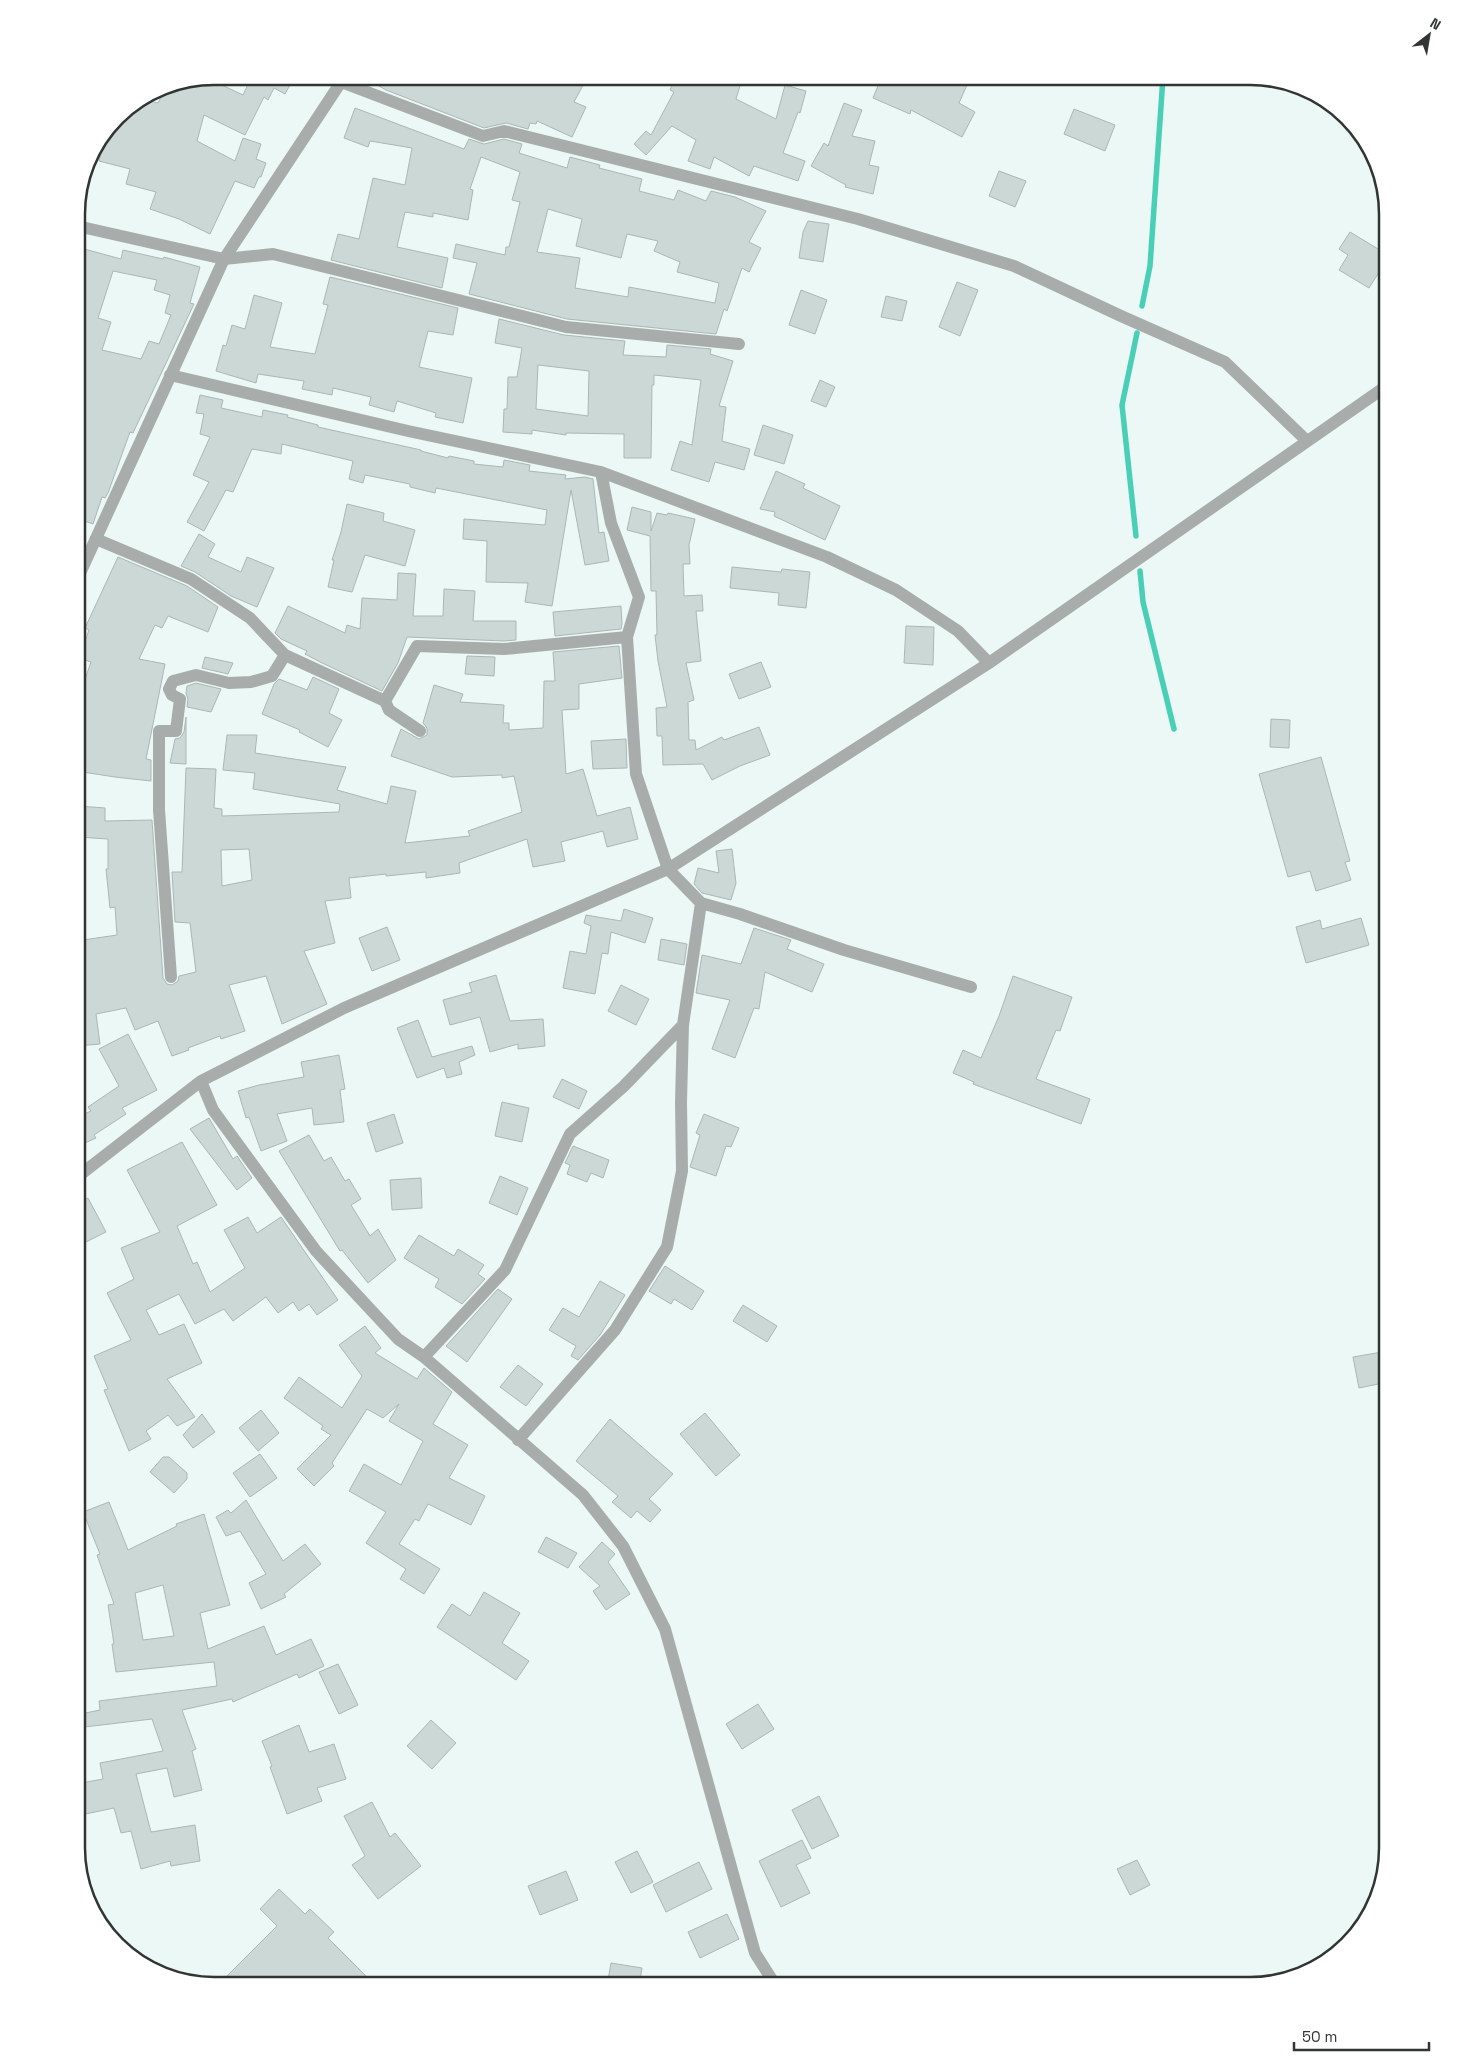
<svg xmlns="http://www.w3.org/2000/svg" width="1464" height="2062" font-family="'Space Grotesk',sans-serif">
<rect width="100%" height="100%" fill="#ecf8f5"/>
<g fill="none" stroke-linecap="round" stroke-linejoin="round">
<path stroke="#49cfb5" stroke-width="5.5" d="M1142 306 1150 266 1163 77
M1136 536 1122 405 1137 333
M1140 571 1143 602 1174 729"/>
</g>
<path fill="#ccd8d5" stroke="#abb7b4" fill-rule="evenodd" d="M252 76H295L285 94 274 88 268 100 264 97 245 135 204 115 197 141 235 161 243 138 261 144 256 159 266 163 261 177H259L254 188 235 181 210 234 179 219 150 209 156 192 126 184 130 169 99 161 105 134 117 117 143 99 158 103 167 86 207 78 243 95Z
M361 76H500L509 80 512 76H588L574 102 586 107 572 137 537 121 536 124 530 123 528 129 506 123 484 128 386 90Z
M676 76H702L718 84 720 79 740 86 736 99 776 119 785 85 806 91 800 113 798 112 783 153 805 161 798 181 754 166 749 176 714 157 710 169 688 161 696 140 672 126 646 155 634 144 646 131 651 135 674 92 670 90Z
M882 76H971L959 103 975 112 962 137 911 110 910 114 873 98Z
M844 103 862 110 852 136 875 141 869 165 879 167 873 194 845 187 846 185 811 166 824 143 828 146Z
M355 108 464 149 469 139 484 144 504 139 522 144 519 153 567 168 570 157 600 165 599 168 642 179 639 191 674 200 678 190 706 201 711 191 735 197 766 211 749 242 761 248 749 272 742 268 727 311 724 309 716 334 567 319 469 294 477 263 453 258 456 244 505 255 506 247H509L520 202 512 200 520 172 481 157 470 189 473 190 468 220 433 213V217L405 212 397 247 448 258 442 288 331 260 338 234 359 239 373 178 405 185 412 148 370 141 368 147 344 138ZM548 209 582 219 576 246 621 258 627 234 658 241 654 251 680 262 677 272 719 283 715 303 629 287 628 297 575 288 580 258 537 252Z
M1074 109 1115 125 1105 151 1064 134Z
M999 171 1026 181 1015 207 989 196Z
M808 221 829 224 823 262 799 258 803 232Z
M1350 232 1388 255V258L1369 288 1339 270 1348 255 1339 249Z
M77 247 121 259 123 250 163 259 164 257 200 267 190 303 194 304 133 433 130 432 108 493 105 498 102 497 93 524 76 518ZM113 271 157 280 154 290 170 295 165 313 171 315 159 344 149 341 141 359 102 350 111 322 98 318Z
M330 277 458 308 453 335 428 331 419 367 472 378 463 423 435 417 436 413 397 401 394 412 369 405 371 397 333 388 332 395 302 389 304 381 258 374 256 383 216 371 223 345 226 346 232 325 245 329 254 295 282 303 270 347 315 354 328 305 323 304Z
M957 282 978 290 960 336 939 327Z
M801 290 827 300 815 334 789 325Z
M886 296 907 301 902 321 881 317Z
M499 319 564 335 625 341 623 355 666 357 667 345 711 349 710 354 733 361 719 406 726 407 722 441 750 449 744 470 715 462 709 482 671 470 680 441 692 445 701 380 654 375V385H652L651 458H624V434L566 433V435L532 430V434L503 432 504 409H507L508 377H517L522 348 495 343ZM538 365 589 371 588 416 536 409Z
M820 380 835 387 826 407 811 401Z
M200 395 223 400 221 408 262 417 263 410 288 415 287 417 318 425V427L421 450V451L448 458 449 456 474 461V464L503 467 504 460 530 465 529 471 566 475 565 479 585 477 593 479 599 533 604 532 609 561 585 565 571 490 552 606 525 602 528 583 486 582 487 541 463 539 464 519 545 525 547 510 436 488 435 493 410 487V484L365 475 363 483 349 479 353 461 282 444 281 454 252 449 233 492 226 490 204 531 187 522 209 482 193 475 210 437 200 434 204 414 196 413Z
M763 425 793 435 784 464 754 455Z
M776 471 805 484 803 488 840 506 825 540 774 516 775 512 760 509Z
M347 504 384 513 383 521 415 530 405 566 365 555 352 592 328 587 334 560H332L341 532Z
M632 507 651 512V531L657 513 667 515 668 513 695 519 689 545 690 564H683L684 596 702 595 703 611H696L701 661 686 663 694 700 688 702 689 740H695L696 750 722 737 724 740 759 727 770 755 740 766 712 780 703 764 663 765 662 736H657L656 708 667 707 658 661 655 635H657L656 591H651L650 536 627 530Z
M199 534 215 544 208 557 241 572 247 557 274 568 257 607 231 596 195 572 181 566Z
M118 557 187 586 218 607 208 632 168 616 162 628 155 625 139 659 165 664 146 759 151 760V781L115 777 76 771V705L91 662 79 658 89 630 85 628Z
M732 567 781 572 782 569 810 572 806 608 778 605 779 593 730 588Z
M398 573 416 574 413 616H443L444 589 475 591 473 621H516V640L504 641 407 637 398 663 382 691 320 662 305 654 307 651 281 639 275 633 288 606 345 633 347 625 360 629 362 598 397 600Z
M621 606 622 624 621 629 555 636 553 612Z
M906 626 934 627 933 665 904 663Z
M619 646 622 678 579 684V709L562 710 566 774 583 769 597 816 630 807 638 839 607 847 603 831 561 842 565 861 533 867 527 839 459 863 460 873 426 878V872L386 876V874L349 878 351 898 325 901 335 943 304 951 327 1004 282 1024 266 976 229 985 245 1031 221 1039 220 1036 188 1048 189 1050 172 1056 158 1021 135 1030 126 1008 96 1014 100 1044 76 1046V1024H80L76 1006V941L117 935 115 907 110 908 106 869H108V839L77 837 78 806 105 808V821L152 820 163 978 167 984 172 985 178 981 179 976 196 972 190 923 175 922 172 872H182L186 768 216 769 214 808 222 809V816L339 812 340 804 253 789 255 773 223 770 227 735H257L255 753 346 767 337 790 387 804 391 786 416 791 405 843 470 836 468 831 522 812 514 776 502 778V775L452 777 391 756 401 729 419 739 427 735V728L423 723 434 685 463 694 460 702 504 705 503 723H509V730L543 728 544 681H555L553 652ZM249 849 252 880 222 886 221 850Z
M467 656 495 657 494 676 465 674Z
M205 657 233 663 228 674 202 668Z
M761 662 771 687 739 699 729 674Z
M313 677 339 689 329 713 342 720 328 747 299 732 300 730 262 714 274 684 279 679 307 690Z
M196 683 221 689 211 712 187 707 188 699 186 693 187 686Z
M186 717V764L170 763 175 739 180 738 184 732Z
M1271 719 1290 720 1289 748 1270 747Z
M626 739 627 768 593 769 591 741Z
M1321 757 1350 861 1345 862 1351 880 1316 891 1310 871 1288 877 1259 774Z
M732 849 736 883 731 900 702 893 694 884 698 868 719 873 716 851Z
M624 909 653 918 645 943 611 932 608 954 602 953 595 994 563 988 570 951 586 954 591 926 584 923 586 915 621 921Z
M1361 918 1369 945 1306 963 1296 927 1320 920 1322 929Z
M387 927 400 960 372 971 359 938Z
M754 928 791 940 787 949 824 964 812 992 765 972 759 1009 754 1008 735 1058 712 1049 730 1000 696 993 702 955 741 964Z
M661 939 687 944 684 965 658 960Z
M496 975 510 1021 543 1019 545 1046 518 1049V1044L490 1052 480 1017 450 1025 443 1000 472 992 469 983Z
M1013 976 1072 997 1060 1031 1056 1030 1036 1079 1090 1099 1081 1124 973 1084 974 1082 953 1073 963 1050 981 1058 999 1016Z
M621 985 649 999 636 1025 608 1011Z
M418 1020 432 1057 472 1046 475 1055 459 1062 462 1074 447 1078 444 1068 417 1078 397 1028Z
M128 1034 157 1090 122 1108 126 1114 94 1135 96 1138 76 1147V1118L91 1111 88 1107 119 1086 99 1049Z
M339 1055 345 1089 340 1090 344 1122 314 1125 312 1108 277 1114 287 1141 261 1151 249 1117 246 1118 238 1091 259 1085 304 1077 301 1062Z
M562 1079 587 1091 579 1109 553 1097Z
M502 1102 529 1108 522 1142 495 1136Z
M394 1114 403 1143 376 1152 367 1123Z
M704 1114 739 1128 731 1147 726 1146 716 1176 690 1167 700 1135 696 1133Z
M209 1118 233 1159 237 1156 252 1178 237 1190 190 1129Z
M309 1135 324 1161 331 1157 345 1181 349 1179 361 1199 351 1205 370 1236 378 1229 396 1260 368 1283 342 1250 340 1251 279 1151Z
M182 1142 217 1205 177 1226 193 1264 197 1262 210 1292 245 1268 224 1230 248 1217 257 1233 281 1217 338 1300 317 1315 309 1304 299 1311 293 1302 278 1313 266 1297 233 1321 224 1309 195 1324 179 1294 146 1310 159 1335 184 1324 202 1363 167 1379 195 1417 177 1426 168 1415 146 1431 151 1439 129 1451 104 1390 108 1389 94 1356 131 1340 107 1293 134 1279 121 1248 160 1232 127 1170Z
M573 1146 609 1160 603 1178 591 1173 587 1182 567 1174 570 1165 565 1163Z
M500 1176 528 1188 517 1215 489 1203Z
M421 1178 422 1208 392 1210 390 1180Z
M88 1198 106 1232 76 1247V1204Z
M419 1235 454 1256 458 1249 484 1265 478 1274 485 1279 462 1304 435 1287 439 1279 404 1258Z
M665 1266 704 1291 692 1310 674 1299 671 1304 649 1291Z
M600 1281 625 1295 600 1335 578 1360 571 1356 576 1346 549 1330 563 1308 579 1317Z
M498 1289 512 1299 467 1362 446 1346Z
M743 1305 777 1326 767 1342 733 1321Z
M365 1326 381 1348 375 1353 417 1379 424 1368 452 1392 433 1424 468 1445 449 1478 485 1496 471 1525 428 1504 419 1521 415 1519 399 1544 440 1569 424 1594 400 1579 406 1569 366 1543 386 1512 349 1491 364 1464 401 1485 423 1441 389 1421 399 1404 383 1418 367 1409 332 1463 334 1466 314 1486 297 1469 331 1435 321 1429 323 1426 284 1398 299 1377 342 1408 362 1376 339 1345Z
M1388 1351V1382L1359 1388 1353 1357Z
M518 1365 543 1384 526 1406 500 1387Z
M261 1410 279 1433 258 1451 239 1428Z
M705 1413 740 1455 716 1476 680 1434Z
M202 1414 215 1432 193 1448 183 1435Z
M610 1419 673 1474 649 1499 661 1510 650 1522 637 1511 631 1518 612 1502 618 1496 576 1461Z
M260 1454 277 1478 250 1497 233 1473Z
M163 1457H169L187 1473V1479L174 1493 150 1472Z
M246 1500 283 1561 305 1544 321 1564 284 1594 286 1597 261 1609 249 1583 266 1574 240 1531 226 1536 216 1517 228 1510 231 1513Z
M109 1502 128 1550 177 1526 176 1524 204 1514 230 1605 200 1613 208 1649 264 1626 276 1655 311 1639 324 1666 299 1678 297 1674 233 1702 232 1699 182 1710 196 1749 192 1751 202 1790 174 1797 167 1768 136 1774 151 1832 195 1825 200 1861 171 1866 170 1861 141 1869 131 1831 121 1833 114 1808 76 1816V1784L103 1779 100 1763 163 1751 152 1719 76 1728V1715L100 1710 99 1701 217 1686 214 1662 116 1672 112 1644H114L108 1605 114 1604 97 1555 100 1554 83 1512ZM163 1585 174 1636 143 1640 135 1593Z
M546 1537 577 1553 568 1568 538 1552Z
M602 1542 615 1554 608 1562 630 1594 606 1610 593 1591 600 1586 579 1567Z
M484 1592 520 1613 502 1643 529 1661 516 1680 437 1627 452 1604 470 1616Z
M338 1664 358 1705 339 1714 319 1672Z
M758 1704 774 1729 742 1749 726 1724Z
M431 1720 456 1743 432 1769 407 1746Z
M299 1725 309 1752 334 1744 346 1779 317 1788 322 1801 287 1814 270 1767 272 1766 262 1741Z
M819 1796 839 1836 812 1849 792 1810Z
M372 1802 390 1837 395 1833 421 1866 378 1899 352 1865 365 1856 344 1816Z
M802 1840 811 1858 796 1865 810 1893 781 1907 759 1861Z
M637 1851 653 1882 631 1893 615 1862Z
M1137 1860 1150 1885 1130 1895 1117 1869Z
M699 1862 712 1889 666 1912 653 1885Z
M566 1871 578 1900 540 1915 528 1886Z
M279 1889 305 1914 310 1909 334 1932 328 1938 367 1977 359 1986H336L327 1976 318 1986 218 1985 277 1926 260 1909Z
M727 1914 739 1939 700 1958 688 1932Z
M611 1963 642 1968 639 1986H607Z"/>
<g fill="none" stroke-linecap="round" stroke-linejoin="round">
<path stroke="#a8adac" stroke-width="12" d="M341 82 483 136 504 131 858 219 1014 266 1121 316 1225 362 1307 441
M77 226 224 259 273 254 566 327 739 344
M170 375 408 431 601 472 827 557 896 590 958 631 989 663
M601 472 611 523 639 597 627 637 636 774 668 869 701 903 740 914 844 950 971 987
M96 539 191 579 250 618 285 655 385 701 389 710 420 731
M385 701 417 646 504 649 627 637
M171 977 159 810V731H176L180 699 172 695 169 689 173 681 196 675 229 683 251 682 272 676 285 655
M201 1081 213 1110 316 1251 398 1339 424 1357 583 1495 623 1546 665 1629 755 1953 776 1986
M76 1178 201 1081 344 1008 668 869 989 663 1388 385
M424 1357 505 1270 570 1134 624 1086 683 1025
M518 1440 615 1330 667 1247 682 1171 681 1102 683 1025 701 903"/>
<path stroke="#a8adac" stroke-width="12" d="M76 582 224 259 345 76"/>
</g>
<path d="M0 0H1464V2062H0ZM214 85H1250A129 129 0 0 1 1379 214V1848A129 129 0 0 1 1250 1977H214A129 129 0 0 1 85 1848V214A129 129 0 0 1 214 85Z" fill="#fff" fill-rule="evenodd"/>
<path fill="none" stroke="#313635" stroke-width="2.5" d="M214 85H1250A129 129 0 0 1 1379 214V1848A129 129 0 0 1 1250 1977H214A129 129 0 0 1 85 1848V214A129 129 0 0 1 214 85Z"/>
<g transform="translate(1429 35) rotate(31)" stroke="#ffffff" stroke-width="4" paint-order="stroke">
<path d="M0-4L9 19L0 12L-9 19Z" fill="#313635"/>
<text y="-8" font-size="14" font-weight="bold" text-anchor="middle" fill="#313635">N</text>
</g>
<path d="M1294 2042v8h135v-8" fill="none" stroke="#313635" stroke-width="2.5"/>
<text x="1302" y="2042" font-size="15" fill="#313635" stroke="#ffffff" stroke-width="4" paint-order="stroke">50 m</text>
</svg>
